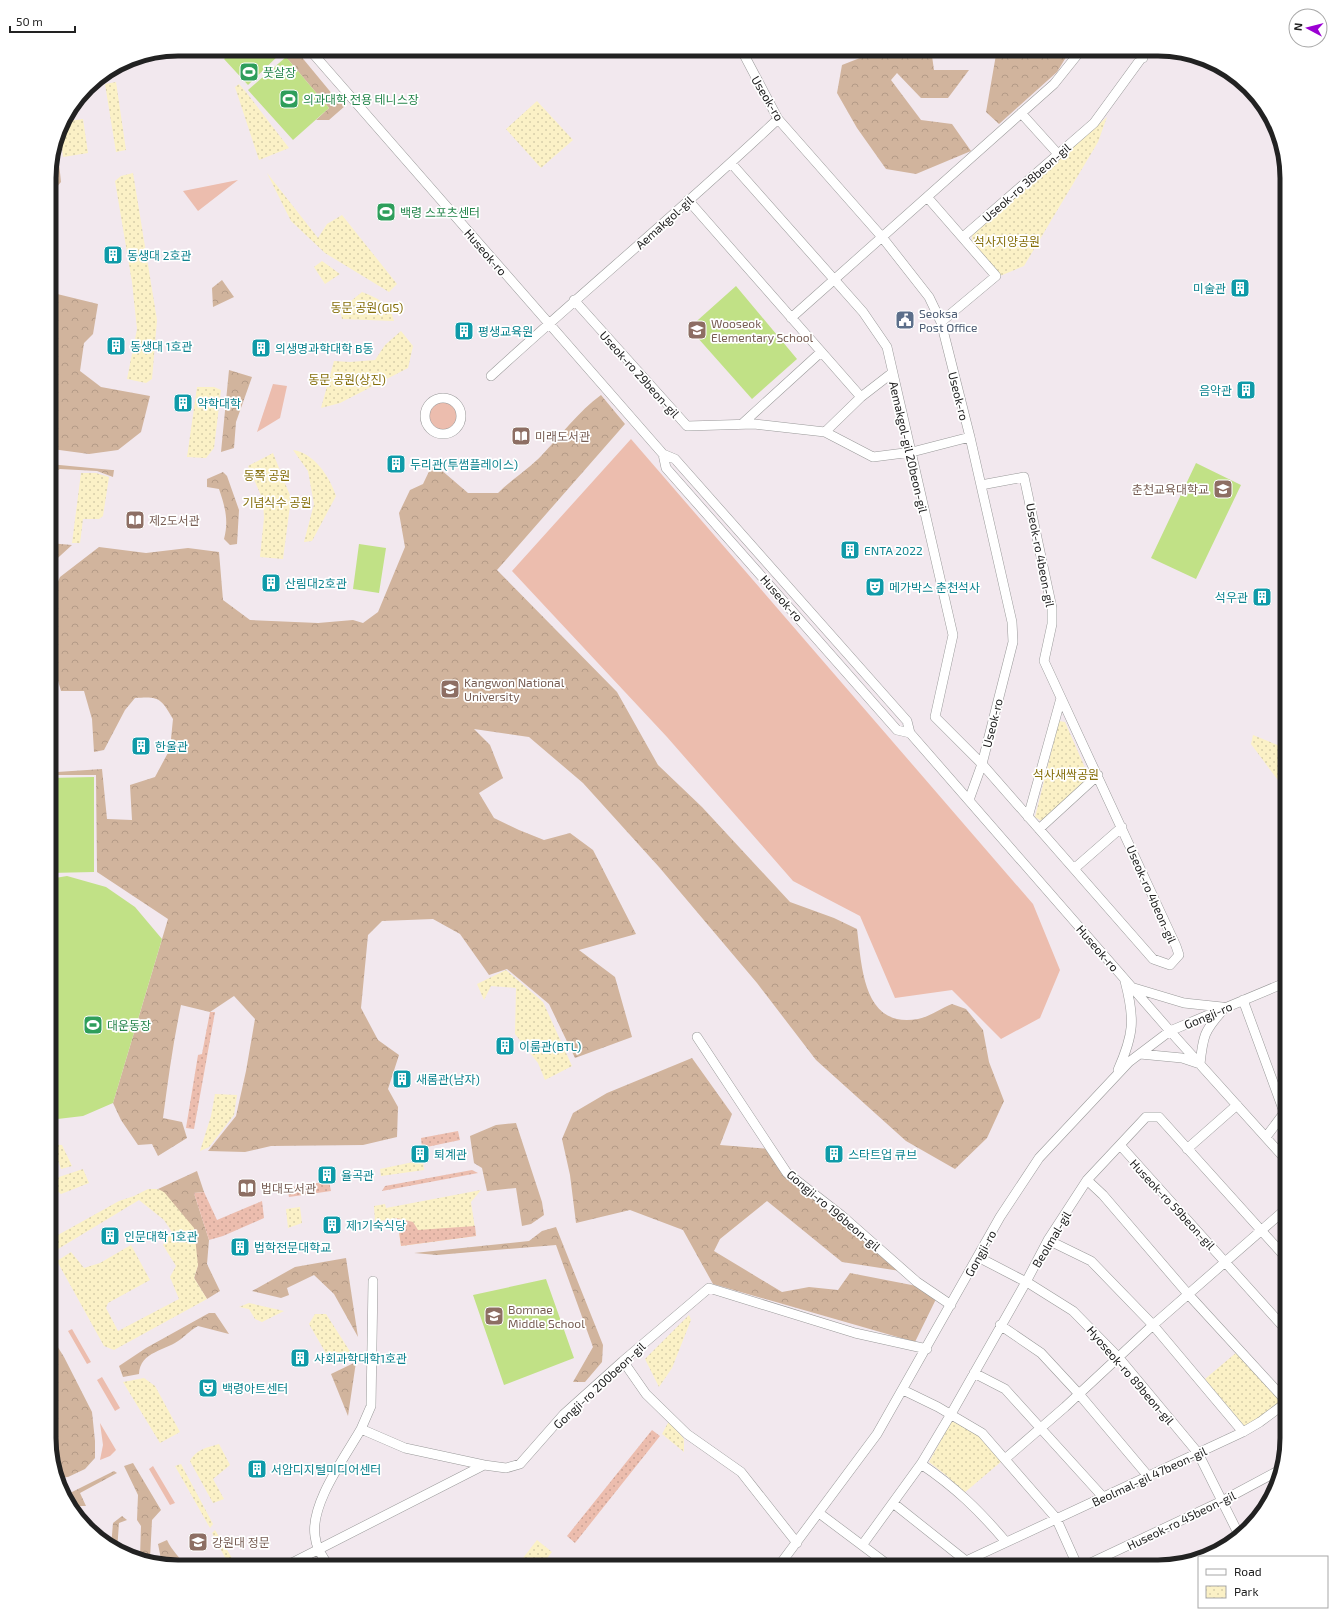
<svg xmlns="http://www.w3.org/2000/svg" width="1336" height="1616" font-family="'Exo 2','Noto Sans KR',sans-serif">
<defs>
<pattern id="forest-crowns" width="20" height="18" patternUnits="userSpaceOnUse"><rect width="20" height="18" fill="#d1b49d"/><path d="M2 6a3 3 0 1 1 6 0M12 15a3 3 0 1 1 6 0" fill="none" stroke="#b39a87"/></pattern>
<pattern id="park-dots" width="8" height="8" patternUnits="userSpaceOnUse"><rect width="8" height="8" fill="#fbf1c6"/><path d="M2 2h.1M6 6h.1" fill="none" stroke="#d7ceaa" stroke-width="1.8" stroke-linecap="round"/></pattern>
<pattern id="garden-dots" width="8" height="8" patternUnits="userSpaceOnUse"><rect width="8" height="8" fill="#ecbdae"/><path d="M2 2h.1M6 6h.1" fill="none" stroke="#caa295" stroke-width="1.8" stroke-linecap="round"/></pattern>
</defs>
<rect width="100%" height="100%" fill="#f2e8ee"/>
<path fill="#ecbdae" d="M238 180 198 211 183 191Z
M273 384 287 386 280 418 257 432Z
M429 415a15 15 0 1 1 30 0a15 15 0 1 1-30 0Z
M631 439 1033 904 1060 970 1040 1018 1001 1039 952 990 895 998 860 916 793 881 667 737 512 571Z
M72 1329 91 1362 87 1364 68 1331Z
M102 1377 120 1408 115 1411 97 1380Z
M100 1423 116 1450 110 1456 100 1460 103 1445Z
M153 1466 175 1503 170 1505 149 1469Z"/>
<path fill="url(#forest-crowns)" d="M287 49H295L338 101 345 106 329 120H316L329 108 286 57Z
M869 49H931L934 70H969L948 98H921L897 73 891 80 921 120 952 124 971 151 916 174 886 169 857 128 837 93 842 65 865 56Z
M997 49H1071L1057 72 999 124 986 112Z
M55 149 59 163 61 182 49 196V170Z
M222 280 234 297 213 307 212 288Z
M49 292 98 304 93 334 84 343 80 371 101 387 150 396 141 432 118 450 89 454 52 449 49 446Z
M229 370 252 377 236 422 234 448 221 452Z
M601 395 625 424 497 570 617 692 658 765 702 807 790 902 834 918 857 929C862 967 863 1029 918 1019 929 1017 941 1008 952 1004L966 1009 983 1030 989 1062 1004 1101 987 1138 955 1169 906 1141 816 1060 757 983 659 867 583 783 529 737 474 729 490 745 503 778 479 793 494 818 519 830 544 840 570 833 593 850 636 934 579 950 615 977 632 1037 575 1058 549 1004 507 969 489 975 460 934 433 919 382 921 368 935 361 1008 378 1040 399 1055 388 1089 398 1107 397 1137 363 1145 271 1146 245 1152 208 1151 236 1116 246 1071 255 1019 234 996 210 1012 181 1005C173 1043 168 1080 163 1118L182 1122 187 1138 158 1156 152 1144 138 1145 121 1120 113 1103 168 919 97 872 96 775H49L57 772 102 769 107 819 132 820 130 785 155 777 170 749 173 719C161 698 159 696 135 698L125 710 104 750 94 752 92 719 84 691H61L49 650V602L60 577 99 547 146 553 188 548 219 552 223 600 250 620 318 623 353 620 363 623 378 612 405 547 399 513 410 490 423 484 433 463 468 493H498C511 480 530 468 542 455 562 434 578 412 601 395Z
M49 464 112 470H114L113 477 97 471 60 469 54 472 49 471Z
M223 472 227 476 239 510 237 544 230 545 224 539C229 520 225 507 219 489L207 487V479Z
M49 543 72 545 49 566Z
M692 1058 732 1114 720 1145 772 1149 790 1169 913 1273 842 1262 767 1201 720 1239 714 1251 782 1292 809 1287 838 1290 850 1273 927 1288 938 1295 915 1342 713 1284 683 1230 630 1210 576 1223 570 1175 562 1139 573 1113 607 1093Z
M516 1123 542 1202 544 1215 531 1224 522 1226 516 1188 487 1191 482 1168 474 1163 470 1136 496 1125Z
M197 1171 204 1192 194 1193 209 1240 207 1264 220 1291 207 1299 194 1278 198 1265 170 1200 158 1189Z
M556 1227 603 1345 602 1362 585 1382H573L593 1347 556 1245 437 1255 414 1253 529 1241 542 1231Z
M346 1258 358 1337 334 1294 314 1275 287 1288 289 1295 281 1298 252 1291 295 1267Z
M209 1313H215L229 1334 198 1326C191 1330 187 1334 181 1339 166 1351 140 1351 139 1374L123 1377 119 1366 146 1348Z
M49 1333 64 1357 92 1412 95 1441V1458L85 1469 68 1477 56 1478 53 1460 57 1384 49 1364Z
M356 1362 348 1416 331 1374Z
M133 1463 161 1510 152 1520 150 1559 140 1557 141 1526 137 1520 138 1495 124 1466Z
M114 1471 117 1473 80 1493 86 1506H69L64 1496Z
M122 1516 127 1520 119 1523 117 1551 111 1547 113 1523Z
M167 1540C172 1551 180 1557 186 1567H177L178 1561 161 1559 158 1544Z"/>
<path fill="url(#park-dots)" d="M116 82 126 150 116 152 105 84Z
M239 84 246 92 289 148 259 160 235 87Z
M537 101 573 140 541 168 506 129Z
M1107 117 1098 142 1024 266 1000 276 972 242V235Z
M83 119 88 153 63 157 60 129 61 125 68 121Z
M133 173 157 320 152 379 146 383 127 379 137 329 132 282 115 181 121 176Z
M267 173 318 238 327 224 342 215 397 284 389 292 325 253 291 221Z
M322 261 340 274 325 284 314 267Z
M362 292C378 298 390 304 394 321L342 319 340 310Z
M401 331 413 346 408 368 340 403 321 408 334 361 350 362 375 360 385 345Z
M197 387H214L221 390 214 448 206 458 187 457Z
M293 450C314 453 330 477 336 496L312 541 304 542 314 504 308 471Z
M273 453 291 498 283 559 260 557 264 518 263 500 248 466Z
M81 473H96L109 477 103 516 99 519H83L80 543H72Z
M1059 721 1065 722 1090 779 1043 822 1035 817Z
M1253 735 1287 749V784L1283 787 1251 744Z
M506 970 543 1002 572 1066 545 1080 538 1063 515 1034 516 988 491 986 484 1000 477 984Z
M215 1094 237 1095 234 1115 209 1147 200 1151 211 1116Z
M50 1144 62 1145 72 1166 61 1169 56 1155 49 1154Z
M423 1160 424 1170 381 1176 380 1169Z
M83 1169 89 1183 61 1194 53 1188 59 1177Z
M148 1189H158L164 1192 194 1228 198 1265 194 1278 207 1299 114 1350 104 1346 57 1261 71 1252 84 1268 100 1263 131 1245 150 1280 108 1303 106 1308 118 1331 179 1299 170 1277 176 1266 163 1245 172 1232 164 1220 139 1200 58 1249 50 1247 49 1240 119 1201 134 1196Z
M481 1190 471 1202 476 1236 401 1246 397 1218 375 1222 374 1206 385 1204 386 1208Z
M300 1207 302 1223 288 1228 286 1209Z
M249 1303 284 1311 262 1322 255 1319 249 1309 239 1307Z
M315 1314H326L351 1353 345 1362H331L309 1324Z
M689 1315 691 1320 672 1368 659 1387 645 1359Z
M1237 1352 1280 1401 1263 1417 1245 1427 1205 1379Z
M144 1378 155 1386 180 1432 160 1443 123 1382Z
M954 1417 986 1439 1002 1461 964 1493 947 1476 929 1462Z
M669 1421 684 1439V1452L662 1434Z
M219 1444 230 1465 213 1479 224 1499 213 1503 190 1461C195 1450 208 1447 219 1444Z
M181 1464 213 1524 210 1528 175 1466Z
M215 1530 235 1563 247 1560 268 1558 251 1567H230L212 1533Z
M537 1540 552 1552 540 1567H516Z"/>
<path fill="url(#garden-dots)" d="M210 1012H215L194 1129 186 1128 198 1055 202 1054Z
M458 1131 460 1140 422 1148 421 1138Z
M472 1170 478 1173 382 1191 385 1186Z
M329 1181 331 1191 289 1197 287 1188Z
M204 1192 217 1220 262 1201 264 1218 223 1236 209 1240 194 1193Z
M397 1218 413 1222 418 1230 475 1226 476 1236 401 1246Z
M652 1430 660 1436 575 1543 567 1536Z"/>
<path fill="#c1e186" d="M234 49H285L248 85 224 59Z
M286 57 329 108 293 140 248 90Z
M736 286 797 359 752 399 689 328Z
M1196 463 1241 485 1196 579 1151 558Z
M359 544 386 548 379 593 353 589Z
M94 777V872L49 873V778Z
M67 876 106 887 135 907 162 939 113 1103 83 1116 49 1120V879Z
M546 1279 574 1358 504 1385 473 1295Z"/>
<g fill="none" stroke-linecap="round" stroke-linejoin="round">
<g stroke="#999" stroke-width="10">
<path id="minor" d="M309 49 663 454 675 459 907 721 910 733 1170 1031 1287 1161
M741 49 778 119 882 237 929 297 941 322 970 437 1012 622 1013 642 982 764 969 800
M1131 49 1143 58
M1021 113 1058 154
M731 163 863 312 887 347 953 635 935 717 982 764 1153 959 1170 965 1179 955 1176 946 1044 661 1052 624V608L1024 477 981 485
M928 198 996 276 941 322
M688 200 861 397
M963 237 1094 123 1148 49
M574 300 687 426 754 424 825 432 873 457 912 452 970 437
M791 318 1054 84 1082 49
M491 376C586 289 685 207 778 119
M425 416a18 18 0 1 1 36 0a18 18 0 1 1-36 0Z
M742 424 821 352
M825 432 861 397 892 373
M663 454 666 468 897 730 910 733
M1028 817 1061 698
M1039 829 1098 775
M1075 868 1122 827
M1134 988 1184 1003 1222 1007
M1243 1000 1284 1112
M697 1037 787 1173 841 1215 917 1282 951 1305
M1140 1054 1182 1058 1200 1064C1203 1036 1204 1031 1223 1010
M1118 1070C1134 1034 1135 1019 1125 981
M1266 1137 1287 1109
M1120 1145 1287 1331
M1187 1149 1237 1105
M1087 1180 1103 1195 1188 1294 1287 1402
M1048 1240 1091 1261 1153 1325 1243 1432
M978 1257 1030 1284 1073 1311 1119 1358 1198 1453 1239 1535
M1000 1325 1041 1353 1079 1394 1148 1476
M623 1361 646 1394 687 1434 741 1472 797 1543
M974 1373 1005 1389 1103 1497
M903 1390 938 1407 982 1433 1056 1518 1078 1567
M361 1429 371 1406 373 1281
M1005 1459 1065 1407 1153 1325 1287 1208
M921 1464C955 1487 979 1510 1006 1542
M893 1503 966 1561 1243 1432 1260 1422 1287 1402
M819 1513 891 1567
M863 1544 921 1464 951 1414 1026 1282 1048 1240 1087 1180 1146 1117H1159L1287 1259
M284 1567 484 1465 506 1468 520 1464 564 1414 623 1361 709 1288 855 1333 927 1349
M329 1567C323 1557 316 1548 315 1536 310 1504 345 1457 361 1429L405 1448 484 1465
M778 1567 877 1434 1000 1217 1039 1158 1129 1062 1170 1031 1287 982
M1082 1567 1222 1501 1278 1471"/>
</g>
<use href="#minor" stroke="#fff" stroke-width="9"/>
</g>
<defs>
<g id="stadium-square" transform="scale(1)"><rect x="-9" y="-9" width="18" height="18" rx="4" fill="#2e9e5b" stroke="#fff"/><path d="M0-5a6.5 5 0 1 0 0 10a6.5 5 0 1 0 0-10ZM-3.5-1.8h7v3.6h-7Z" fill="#fff"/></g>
<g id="building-square" transform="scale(1)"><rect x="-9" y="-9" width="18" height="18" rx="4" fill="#0f9aa8" stroke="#fff"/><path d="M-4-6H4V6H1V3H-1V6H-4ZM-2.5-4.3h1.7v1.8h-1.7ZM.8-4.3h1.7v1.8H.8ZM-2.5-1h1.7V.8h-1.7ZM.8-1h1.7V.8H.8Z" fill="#fff"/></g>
<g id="civic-square" transform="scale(1)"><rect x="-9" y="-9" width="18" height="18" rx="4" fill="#5c6f8a" stroke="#fff"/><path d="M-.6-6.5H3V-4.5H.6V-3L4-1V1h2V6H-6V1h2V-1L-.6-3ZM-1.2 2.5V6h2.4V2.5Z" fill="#fff"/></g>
<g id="school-square" transform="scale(1)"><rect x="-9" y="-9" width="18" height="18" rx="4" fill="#8d6e63" stroke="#fff"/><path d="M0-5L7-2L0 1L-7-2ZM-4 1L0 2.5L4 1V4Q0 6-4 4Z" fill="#fff"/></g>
<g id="library-square" transform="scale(1)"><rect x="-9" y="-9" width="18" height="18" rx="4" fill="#8d6e63" stroke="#fff"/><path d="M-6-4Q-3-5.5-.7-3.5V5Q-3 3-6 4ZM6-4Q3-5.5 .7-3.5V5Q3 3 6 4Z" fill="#fff"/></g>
<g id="university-square" transform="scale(1)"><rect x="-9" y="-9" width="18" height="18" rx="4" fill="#8d6e63" stroke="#fff"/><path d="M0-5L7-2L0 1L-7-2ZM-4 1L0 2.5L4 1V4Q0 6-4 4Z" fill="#fff"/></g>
<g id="theatre-square" transform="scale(1)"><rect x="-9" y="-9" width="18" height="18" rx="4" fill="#0f9aa8" stroke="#fff"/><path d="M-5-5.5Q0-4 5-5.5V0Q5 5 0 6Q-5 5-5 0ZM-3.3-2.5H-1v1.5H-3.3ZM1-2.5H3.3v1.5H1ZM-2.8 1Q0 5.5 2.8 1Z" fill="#fff"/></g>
</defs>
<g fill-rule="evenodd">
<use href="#stadium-square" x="249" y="72"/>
<use href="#stadium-square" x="289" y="99"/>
<use href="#stadium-square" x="386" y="212"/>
<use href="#building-square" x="113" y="255"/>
<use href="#building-square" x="1240" y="288"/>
<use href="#civic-square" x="905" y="320"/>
<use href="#school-square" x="697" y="330"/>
<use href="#building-square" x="464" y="331"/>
<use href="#building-square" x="116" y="346"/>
<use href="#building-square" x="261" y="348"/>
<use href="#building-square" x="1246" y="390"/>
<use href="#building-square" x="183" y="403"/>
<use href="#library-square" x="521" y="436"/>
<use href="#building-square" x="396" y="464"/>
<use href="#university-square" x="1223" y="489"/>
<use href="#library-square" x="135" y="520"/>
<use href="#building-square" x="850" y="550"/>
<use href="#building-square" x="271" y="583"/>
<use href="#theatre-square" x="875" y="587"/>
<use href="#building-square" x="1262" y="597"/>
<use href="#university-square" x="450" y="689"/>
<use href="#building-square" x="141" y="746"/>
<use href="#stadium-square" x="93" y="1025"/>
<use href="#building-square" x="505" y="1046"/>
<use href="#building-square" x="402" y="1079"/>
<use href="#building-square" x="420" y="1154"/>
<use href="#building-square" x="834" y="1154"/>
<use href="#building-square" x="327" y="1175"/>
<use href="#library-square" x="247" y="1188"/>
<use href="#building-square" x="332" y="1225"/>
<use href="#building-square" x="110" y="1236"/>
<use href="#building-square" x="240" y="1247"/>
<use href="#school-square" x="494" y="1316"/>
<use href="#building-square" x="300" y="1358"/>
<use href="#theatre-square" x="208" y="1388"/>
<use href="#building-square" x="257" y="1469"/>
<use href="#university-square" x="198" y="1542"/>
</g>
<g text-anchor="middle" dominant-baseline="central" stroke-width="3.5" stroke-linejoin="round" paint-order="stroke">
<g font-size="12" fill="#27864d" stroke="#fff" text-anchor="start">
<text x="263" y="72">풋살장</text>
<text x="303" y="99">의과대학 전용 테니스장</text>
<text x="400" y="212">백령 스포츠센터</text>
<text x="107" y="1025">대운동장</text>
</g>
<g font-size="12" fill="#222" stroke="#fff">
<text transform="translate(768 98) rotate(59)">Useok-ro</text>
<text transform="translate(1026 182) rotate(-41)">Useok-ro 38beon-gil</text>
<text transform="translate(664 222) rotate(-42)">Aemakgol-gil</text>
<text transform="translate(486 252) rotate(49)">Huseok-ro</text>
<text transform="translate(640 374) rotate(48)">Useok-ro 29beon-gil</text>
<text transform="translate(959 396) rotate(76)">Useok-ro</text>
<text transform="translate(909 447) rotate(77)">Aemakgol-gil 20beon-gil</text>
<text transform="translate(1041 555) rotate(79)">Useok-ro 4beon-gil</text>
<text transform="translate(782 598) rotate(49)">Huseok-ro</text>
<text transform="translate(992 723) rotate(-76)">Useok-ro</text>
<text transform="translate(1152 894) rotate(66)">Useok-ro 4beon-gil</text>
<text transform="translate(1098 948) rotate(49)">Huseok-ro</text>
<text transform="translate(1208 1015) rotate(-23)">Gongji-ro</text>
<text transform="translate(1173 1204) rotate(47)">Huseok-ro 59beon-gil</text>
<text transform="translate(834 1210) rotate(40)">Gongji-ro 196beon-gil</text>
<text transform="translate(1051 1239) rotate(-59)">Beolmal-gil</text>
<text transform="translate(980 1253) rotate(-61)">Gongji-ro</text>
<text transform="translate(1131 1375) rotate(49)">Hyoseok-ro 89beon-gil</text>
<text transform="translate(599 1385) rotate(-43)">Gongji-ro 200beon-gil</text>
<text transform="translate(1149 1476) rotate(-25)">Beolmal-gil 47beon-gil</text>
<text transform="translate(1181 1520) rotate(-26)">Huseok-ro 45beon-gil</text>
</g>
<g font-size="12" fill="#856e0a" stroke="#fff">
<text x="1007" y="241">석사지양공원</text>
<text x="367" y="307">동문 공원(GIS)</text>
<text x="347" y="379">동문 공원(상진)</text>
<text x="267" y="475">동쪽 공원</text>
<text x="277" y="502">기념식수 공원</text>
<text x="1066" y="774">석사새싹공원</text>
</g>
<g font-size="12" fill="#0d838f" stroke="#fff" text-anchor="start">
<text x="127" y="255">동생대 2호관</text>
<text x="1226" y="288" text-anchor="end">미술관</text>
<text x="478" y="331">평생교육원</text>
<text x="130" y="346">동생대 1호관</text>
<text x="275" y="348">의생명과학대학 B동</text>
<text x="1232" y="390" text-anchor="end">음악관</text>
<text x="197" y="403">약학대학</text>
<text x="410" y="464">두리관(투썸플레이스)</text>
<text x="864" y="550">ENTA 2022</text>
<text x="285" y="583">산림대2호관</text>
<text x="889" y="587">메가박스 춘천석사</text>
<text x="1248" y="597" text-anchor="end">석우관</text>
<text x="155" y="746">한울관</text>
<text x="519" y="1046">이룸관(BTL)</text>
<text x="416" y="1079">새롬관(남자)</text>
<text x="434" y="1154">퇴계관</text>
<text x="848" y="1154">스타트업 큐브</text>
<text x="341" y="1175">율곡관</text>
<text x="346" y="1225">제1기숙식당</text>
<text x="124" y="1236">인문대학 1호관</text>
<text x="254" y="1247">법학전문대학교</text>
<text x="314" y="1358">사회과학대학1호관</text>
<text x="222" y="1388">백령아트센터</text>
<text x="271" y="1469">서암디지털미디어센터</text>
</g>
<g font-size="12" fill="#4e5e75" stroke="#fff" text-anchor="start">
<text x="919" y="313">Seoksa<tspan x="919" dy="14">Post Office</tspan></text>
</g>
<g font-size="12" fill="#785e54" stroke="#fff" text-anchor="start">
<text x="711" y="323">Wooseok<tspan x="711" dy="14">Elementary School</tspan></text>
<text x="535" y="436">미래도서관</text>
<text x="1209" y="489" text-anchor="end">춘천교육대학교</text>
<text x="149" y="520">제2도서관</text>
<text x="464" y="682">Kangwon National<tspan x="464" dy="14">University</tspan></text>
<text x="261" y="1188">법대도서관</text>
<text x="508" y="1309">Bomnae<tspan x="508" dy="14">Middle School</tspan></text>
<text x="212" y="1542">강원대 정문</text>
</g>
</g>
<path d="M0 0H1336V1616H0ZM178 56H1158A122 122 0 0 1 1280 178V1438A122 122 0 0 1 1158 1560H178A122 122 0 0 1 56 1438V178A122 122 0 0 1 178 56Z" fill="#fff" fill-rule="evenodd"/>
<path fill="none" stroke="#222" stroke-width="5" d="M178 56H1158A122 122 0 0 1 1280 178V1438A122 122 0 0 1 1158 1560H178A122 122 0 0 1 56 1438V178A122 122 0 0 1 178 56Z"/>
<rect x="1198" y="1556" width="130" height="52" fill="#ffffff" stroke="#a7a7a7"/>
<rect x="1206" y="1569" width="20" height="6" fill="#ffffff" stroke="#a7a7a7"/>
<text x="1234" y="1576" font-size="12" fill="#222222">Road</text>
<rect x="1206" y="1586" width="20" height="12" fill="url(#park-dots)" stroke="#a7a7a7"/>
<text x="1234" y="1596" font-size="12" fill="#222222">Park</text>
<g transform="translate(1308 28) rotate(277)"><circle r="19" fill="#ffffff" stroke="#a7a7a7"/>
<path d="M0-3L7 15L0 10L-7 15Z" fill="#9b00d3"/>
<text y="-6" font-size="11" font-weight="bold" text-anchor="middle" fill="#222222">N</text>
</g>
<path d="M10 26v6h65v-6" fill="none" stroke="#222222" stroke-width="2"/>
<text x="16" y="26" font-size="12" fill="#222222" stroke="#ffffff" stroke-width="3" paint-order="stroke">50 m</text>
</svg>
